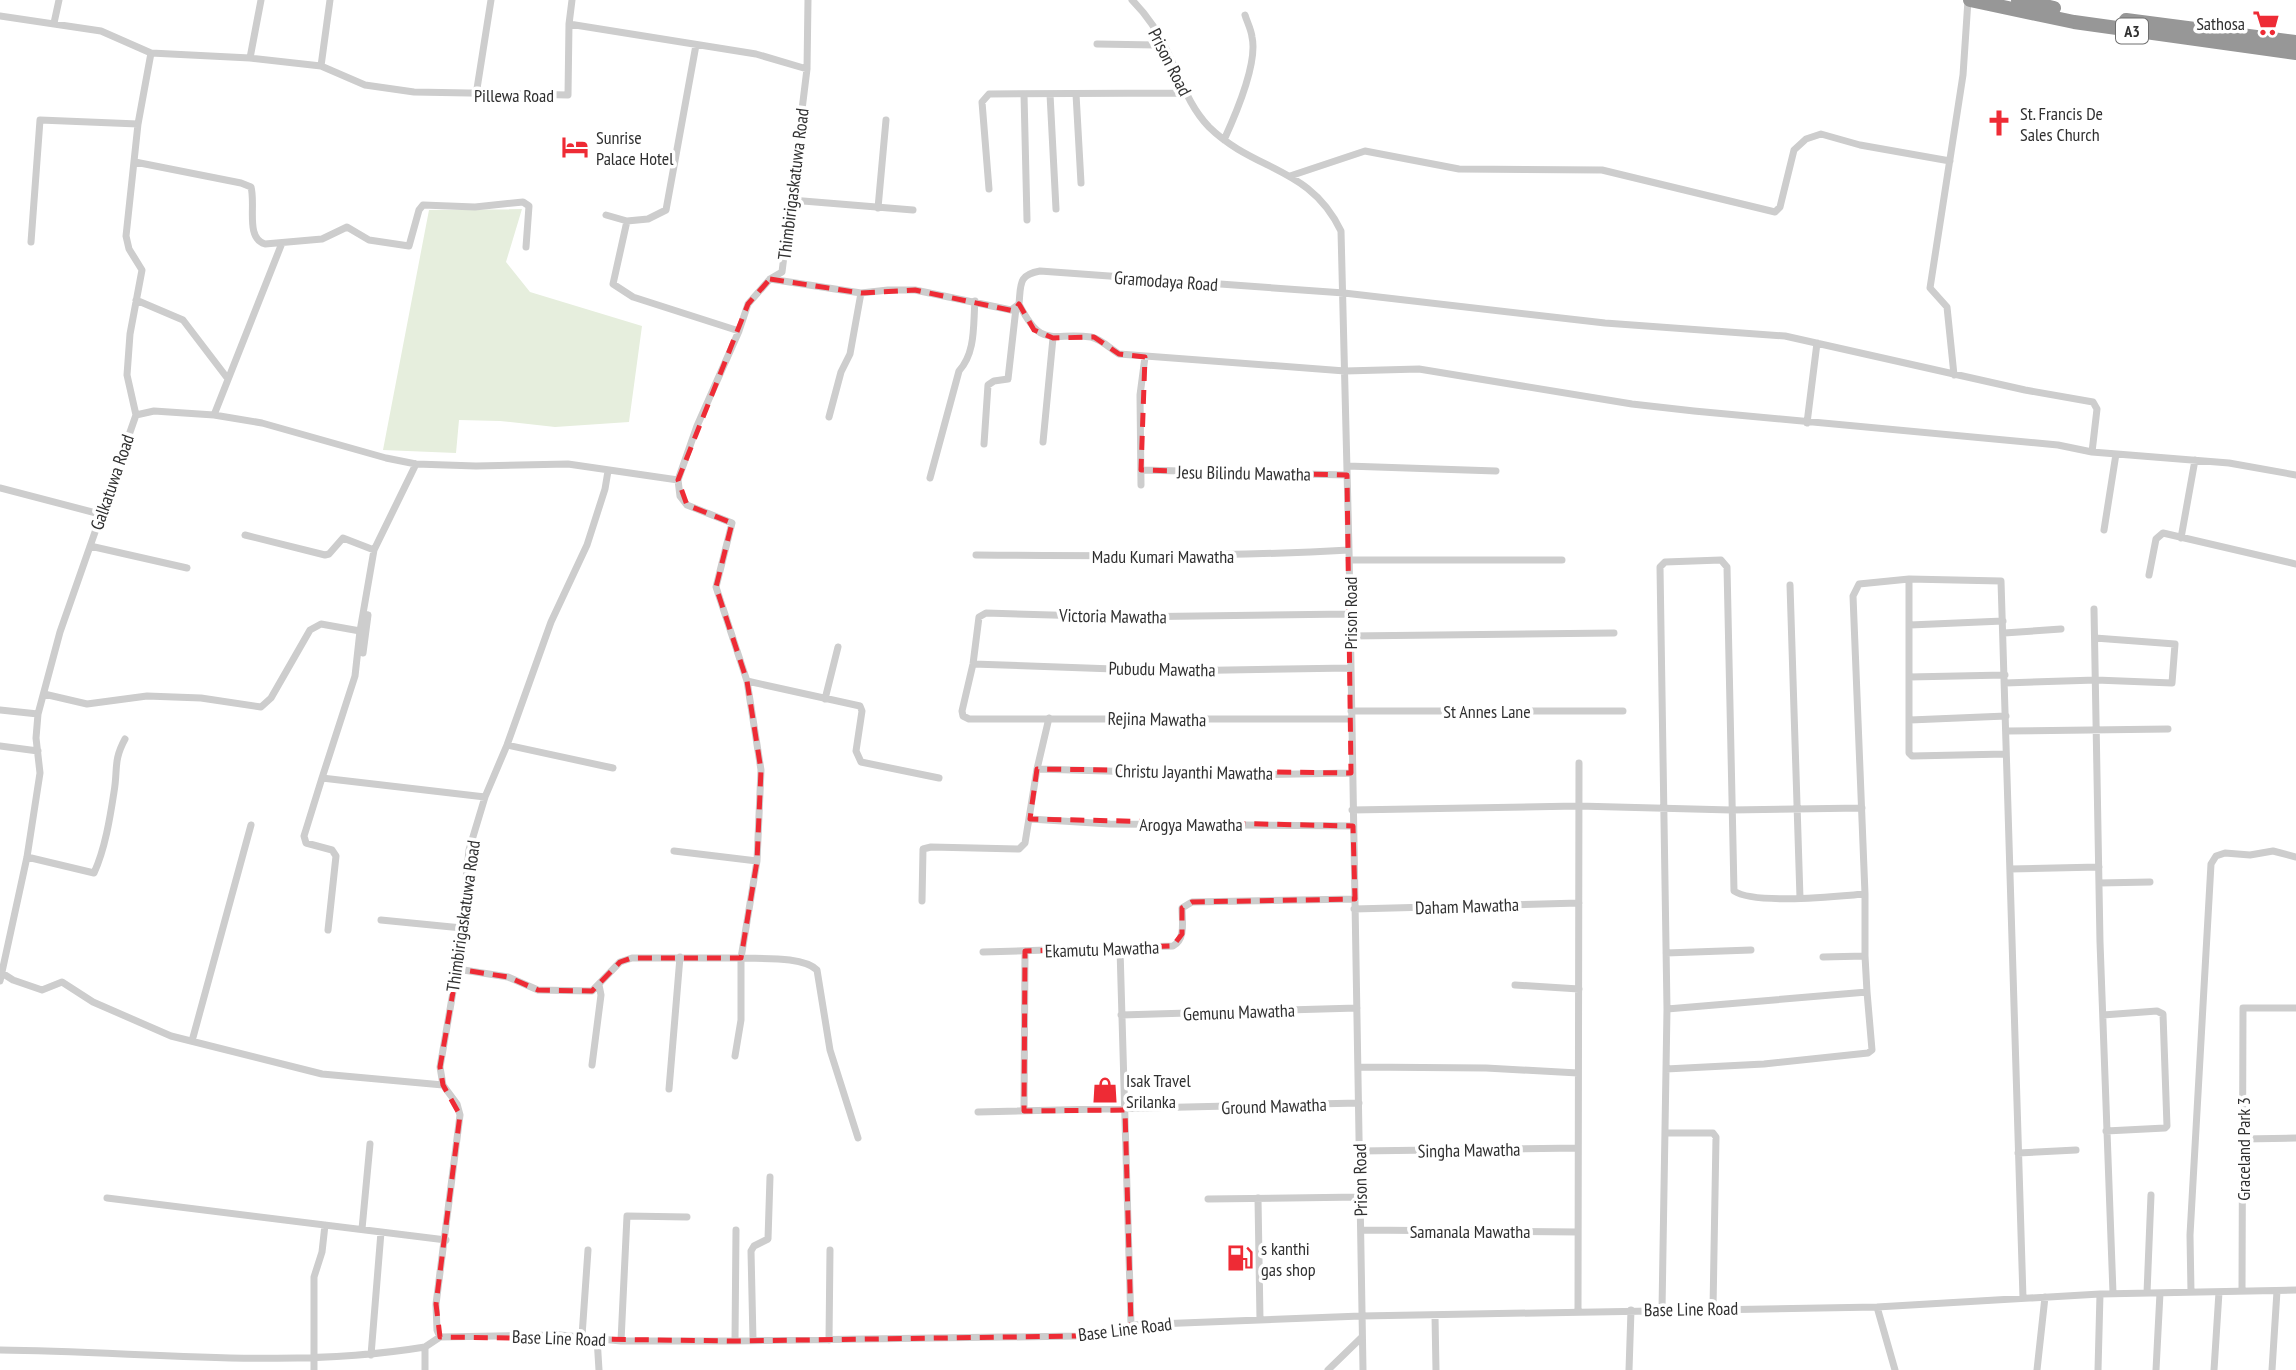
<svg xmlns="http://www.w3.org/2000/svg" width="2296" height="1370" font-family="'PT Sans Narrow',sans-serif">
<rect width="100%" height="100%" fill="#fff"/>
<path fill="#e6eedd" d="M522 209 506 262 530 292 642 326 629 422 555 427 500 421 459 420 456 453 383 450 429 210Z"/>
<g fill="none" stroke-linecap="round" stroke-linejoin="round">
<path stroke="#cdcdcd" stroke-width="7" d="M1132 0C1147 15 1159 33 1168 53 1181 79 1188 105 1209 127 1255 172 1310 166 1341 231L1349 550 1363 1370
M0 16 101 31 151 53 138 124 126 236 129 249 142 270 130 334 127 375 136 415 60 632 38 714 36 738 40 773 27 857 0 981
M54 23 59 0
M569 24 572 0
M1097 44 1156 45 1163 43
M151 53 250 58 321 66 365 85 414 92 568 95 569 24 756 54 807 69
M250 58 261 0
M321 66 330 0
M1024 94 1027 220
M1050 94 1056 209
M1076 94 1081 183
M476 95 491 0
M1224 140C1235 116 1258 63 1252 37 1251 29 1247 22 1245 15
M135 162 241 183 251 187C256 205 245 238 265 244L322 239 347 227 369 240 409 246 419 210 423 205 475 207 523 202 529 206 526 247
M1290 176 1365 151 1459 169 1602 170 1775 212 1780 207 1794 150 1806 139 1821 134 1860 145 1950 161
M989 189 982 102 989 94 1185 93
M791 200 913 210
M878 208 886 120
M606 215 627 221 613 284 633 297 739 331
M627 221 648 219 666 210 696 45
M31 242 40 120 138 124
M770 279 861 293 888 290H915L1011 310 1019 304C1021 284 1018 275 1040 271L1344 293 1605 323 1785 336 2025 390 2093 402 2097 409 2092 452
M136 300 183 320 228 379
M1019 304C1042 350 1051 332 1091 337 1101 339 1111 349 1119 354L1345 371 1419 369 1632 404 1694 411 2058 445 2092 452 2229 463 2296 475
M1954 375 1947 307 1930 288 1963 75 1968 0
M136 415 154 411 214 415 262 423 386 458 416 464 476 466 568 464 678 480 697 426 739 331 748 304 770 279 782 272 807 69 808 0
M214 415 282 243
M829 417 841 372 850 354 861 293
M1807 423 1817 343
M1043 442 1053 338
M984 444 988 385 994 381 1008 379 1016 308
M416 464 374 550 360 631 355 676 322 778 485 797
M1347 466 1496 471
M1141 470 1347 475
M930 478 959 371C976 352 973 325 975 301
M1141 485 1140 395 1145 357
M0 488 100 514
M2104 530 2116 454
M245 535 325 555 329 554 343 538 374 550
M2181 538 2195 460
M90 546 187 568
M976 555C1101 556 1225 557 1349 550
M1349 560H1562
M2149 575 2156 539 2163 533 2296 564
M1909 579V753L1912 756 2006 754
M1790 585 1800 898
M2094 609 2100 942 2113 1293
M364 614 368 615 363 653 358 651Z
M1349 614 1122 617 986 613 979 617 973 664 962 711 963 716 969 719H1351
M1910 625 2003 621
M2004 633 2061 629
M1350 636 1614 633
M973 664 1170 671 1350 668
M1909 677 2005 675
M747 681 860 706 862 711 856 751 861 762 939 778
M2005 683 2096 680 2172 683 2175 644 2095 638
M44 694 87 704 147 696 201 698 261 707 271 698 310 630 321 624 360 631
M825 699 838 647
M0 710 38 714
M1351 711H1623
M1910 720 2006 716
M2007 731 2168 729
M507 745 613 768
M0 746 38 751
M1037 769 1243 775 1351 773
M322 778 304 836 306 843 332 850 336 856 328 930
M1352 810 1578 806 1731 810 1862 808
M1030 819 1110 824 1353 826
M674 851 757 861
M27 857 94 873C105 849 110 818 114 792 118 769 113 761 125 739
M2010 869 2099 867
M2099 883 2150 882
M922 901 923 849 931 847 1019 849 1025 843 1037 769 1049 718
M1354 909 1579 903
M381 920 462 928
M1120 949 1131 1325
M983 952 1173 946C1186 939 1182 921 1182 908L1192 902 1355 899
M1666 953 1751 950
M1865 956 1867 992
M1823 957 1865 956V894L1853 596 1859 584 1909 579 2001 581 2023 1298
M457 969 508 977 538 990 592 991 620 962 632 958H741L757 861 761 770 747 681 716 587 732 523 687 505 680 496 678 480
M2 973 13 980 42 990 62 982 93 1002 171 1036 322 1074 443 1085
M1515 985 1579 989
M1121 1015 1357 1008
M2103 1015 2157 1011 2163 1014 2167 1126 2165 1128 2106 1131
M192 1041 251 825
M735 1056 741 1020V958C761 959 803 956 817 970L830 1050 858 1138
M592 1065 601 995 599 985
M1358 1067 1486 1068 1578 1073
M1666 1069 1764 1064 1868 1053 1872 1050 1867 992 1667 1009
M669 1089 680 957
M1024 1111 1025 951
M978 1112 1359 1103
M1665 1133H1713L1716 1137 1713 1309
M2243 1139 2296 1138
M1360 1151 1578 1148
M2018 1153 2076 1150
M107 1198 446 1240
M1258 1198 1260 1320
M1208 1199 1361 1197
M362 1229 370 1144
M1361 1230 1578 1232
M2242 1291 2243 1008H2296
M2191 1292 2190 1235 2211 864 2216 856 2225 853 2250 855 2273 851 2296 857
M2147 1293 2151 1195
M1877 1307 1895 1370
M1662 1310 1667 1009 1660 567 1665 562 1721 560 1727 567 1734 891C1754 905 1838 896 1865 894
M1578 1311 1579 763
M1435 1316 1436 1370
M582 1336 588 1250
M440 1337 437 1330 436 1304 460 1115 457 1104 443 1085 440 1067 457 969 469 850 485 797 507 745 551 622 587 545 605 489 608 471
M597 1338 599 1370
M753 1340 751 1251 754 1246 768 1239 770 1177
M829 1340 830 1250
M621 1341 627 1216 687 1217
M735 1341 736 1230
M0 1350C142 1351 285 1370 425 1347L440 1337 560 1335 621 1341H735L1077 1336 1105 1333 1131 1325 1361 1316 1877 1307 2100 1294 2296 1290
M371 1355 381 1232
M314 1370V1277L322 1252 325 1225
M425 1370V1347
M1328 1370 1362 1337
M1629 1370 1631 1310
M2037 1370 2045 1297
M2098 1370 2100 1294
M2156 1370 2160 1293
M2214 1370 2219 1292
M2272 1370 2277 1291"/>
<path stroke="#979797" stroke-width="14" d="M1970 0 2074 22 2296 53
M2018 0 2054 8
M2126 20 2296 42"/>
</g>
<path fill="none" stroke="#ee2b35" stroke-width="5" stroke-dasharray="14 9" stroke-linejoin="round" d="M770 279 861 293 915 290 1014 311 1019 304 1034 330 1053 338 1094 337 1119 354 1145 357 1141 470 1347 475 1351 773 1037 769 1030 819 1353 826 1355 899 1192 902 1182 908V934L1173 946 1025 951 1024 1111 1125 1110 1131 1325 1077 1336 735 1341 440 1337 436 1304 460 1115 443 1085 440 1067 457 969 508 977 538 990 592 991 620 962 632 958H741L757 861 761 770 747 681 716 587 732 523 687 505 678 480 748 304Z"/>
<defs>
<g id="supermarket-bare" transform="scale(2.1)"><path d="M-6-5.5h2.5l.6 2H6L4.5 2H-2.5L-4.4-4H-6ZM-1.5 3.2a1.3 1.3 0 1 0 .1 0ZM3 3.2a1.3 1.3 0 1 0 .1 0Z" fill="#ee2b35" stroke="#fff" stroke-width="2.5" paint-order="stroke"/></g>
<g id="church-bare" transform="scale(2.1)"><path d="M-1.2-6h2.4v3.5h3.3v2.4h-3.3V6h-2.4V-.1h-3.3v-2.4h3.3Z" fill="#ee2b35" stroke="#fff" stroke-width="2.5" paint-order="stroke"/></g>
<g id="hotel-bare" transform="scale(2.1)"><path d="M-6-4.5h1.5V1H6V5H4.5V3h-9V5H-6ZM-4 0a1.8 1.8 0 1 1 3.6 0ZM.5 0V-2.5h3Q6-2.5 6 0Z" fill="#ee2b35" stroke="#fff" stroke-width="2.5" paint-order="stroke"/></g>
<g id="shop-bare" transform="scale(2.1)"><path d="M-5-2.5h2.3a2.7 3.5 0 0 1 5.4 0H5L5.5 6h-11ZM-1.5-2.5h3a1.5 2.3 0 0 0-3 0Z" fill="#ee2b35" stroke="#fff" stroke-width="2.5" paint-order="stroke"/></g>
<g id="fuel-bare" transform="scale(2.1)"><path d="M-5.5-6h7V0h2V4h1.3V-2.5L3-4.5l.8-.8L6-3V5H2.5V1h-1V6h-7ZM-4.2-4.7v3.2H.2V-4.7Z" fill="#ee2b35" stroke="#fff" stroke-width="2.5" paint-order="stroke"/></g>
</defs>
<g fill-rule="evenodd">
<use href="#supermarket-bare" x="2266" y="23"/>
<use href="#church-bare" x="1999" y="123"/>
<use href="#hotel-bare" x="575" y="147"/>
<use href="#shop-bare" x="1105" y="1090"/>
<use href="#fuel-bare" x="1240" y="1258"/>
</g>
<g text-anchor="middle" dominant-baseline="central" stroke-width="7" stroke-linejoin="round" paint-order="stroke">
<rect fill="#fff" stroke="#6e6e6e" stroke-width="2" x="2116" y="18.5" width="32" height="25" rx="5"/>
<g font-size="16" font-weight="bold" fill="#303030">
<text x="2132" y="31">A3</text>
</g>
<g font-size="18" fill="#303030" stroke="#fff" text-anchor="start">
<text x="2245" y="23" text-anchor="end">Sathosa</text>
<text x="2020" y="113">St. Francis De<tspan x="2020" dy="21">Sales Church</tspan></text>
<text x="596" y="137">Sunrise<tspan x="596" dy="21">Palace Hotel</tspan></text>
<text x="1126" y="1080">Isak Travel<tspan x="1126" dy="21">Srilanka</tspan></text>
<text x="1261" y="1248">s kanthi<tspan x="1261" dy="21">gas shop</tspan></text>
</g>
<g font-size="18" fill="#303030" stroke="#fff">
<text transform="translate(1170 62) rotate(63)">Prison Road</text>
<text x="514" y="95">Pillewa Road</text>
<text transform="translate(793 184) rotate(-83)">Thimbirigaskatuwa Road</text>
<text transform="translate(1166 281) rotate(4)">Gramodaya Road</text>
<text transform="translate(1244 473) rotate(1)">Jesu Bilindu Mawatha</text>
<text transform="translate(112 482) rotate(-71)">Galkatuwa Road</text>
<text x="1163" y="556">Madu Kumari Mawatha</text>
<text transform="translate(1350 613) rotate(-90)">Prison Road</text>
<text transform="translate(1113 616) rotate(1)">Victoria Mawatha</text>
<text transform="translate(1162 669) rotate(1)">Pubudu Mawatha</text>
<text x="1487" y="711">St Annes Lane</text>
<text transform="translate(1157 719) rotate(1)">Rejina Mawatha</text>
<text transform="translate(1194 772) rotate(1)">Christu Jayanthi Mawatha</text>
<text x="1191" y="824">Arogya Mawatha</text>
<text transform="translate(1467 906) rotate(-2)">Daham Mawatha</text>
<text transform="translate(463 916) rotate(-82)">Thimbirigaskatuwa Road</text>
<text transform="translate(1102 949) rotate(-2)">Ekamutu Mawatha</text>
<text transform="translate(1239 1012) rotate(-2)">Gemunu Mawatha</text>
<text transform="translate(1274 1106) rotate(-2)">Ground Mawatha</text>
<text transform="translate(2243 1149) rotate(-90)">Graceland Park 3</text>
<text transform="translate(1469 1150) rotate(-1)">Singha Mawatha</text>
<text transform="translate(1360 1180) rotate(-91)">Prison Road</text>
<text x="1470" y="1231">Samanala Mawatha</text>
<text transform="translate(1691 1309) rotate(-1)">Base Line Road</text>
<text transform="translate(1125 1329) rotate(-7)">Base Line Road</text>
<text transform="translate(559 1338) rotate(2)">Base Line Road</text>
</g>
</g>
</svg>
